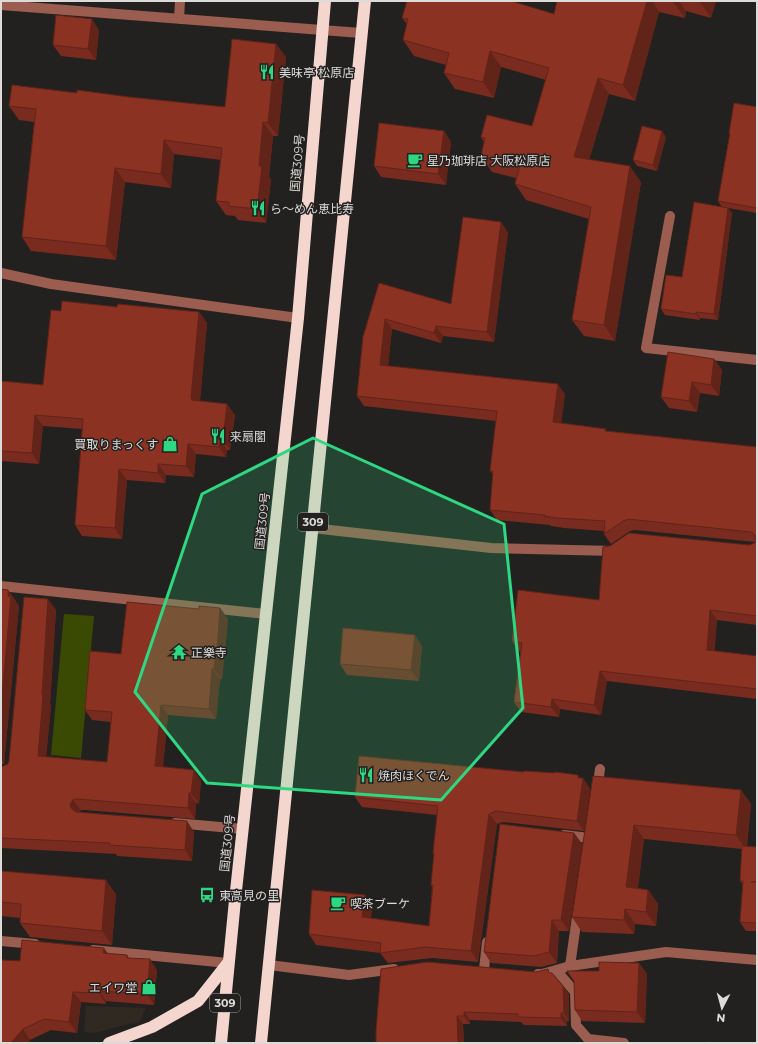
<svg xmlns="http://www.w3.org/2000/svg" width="758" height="1044" font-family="Montserrat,'Noto Sans JP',sans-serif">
<rect width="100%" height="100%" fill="#23211f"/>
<path fill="#2f2922" d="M86 1006 146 1008 139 1023 128 1024 95 1033 84 1032Z"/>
<path fill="#3b4a03" d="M64 614 94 616 81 758 51 755Z"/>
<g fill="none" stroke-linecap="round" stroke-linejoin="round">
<path stroke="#9a5d4f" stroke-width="10" d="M1 5 361 33
M179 19 180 1
M670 216 646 348 757 360
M1 273 51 284 298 318
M312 528 491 548 613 551 614 550
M1 586 266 614
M597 790 600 769
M175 823 243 829
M564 835 589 838
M1 941 35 944
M93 950 228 963
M269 965 349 975 394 969
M570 966 578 910
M484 969 487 942
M556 970 575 992 576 1025 588 1039 624 1043
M538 974H542L570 966 666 952 757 960"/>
<path stroke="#f5d6ce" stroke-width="12" d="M109 1043 152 1027 198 1001 228 963
M221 1043 235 900 298 318 325 1
M261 1043 365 1"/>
</g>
<path fill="#782b1e" d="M557 1H716L711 18 686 11 685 18 659 12 635 101 609 94 589 160 641 182 615 341 584 336 572 320 589 219 526 200 515 184 516 178 492 172 481 156 484 142 481 137 532 126 546 80 501 67 494 98 455 89 444 73 446 65 414 56 403 40 407 24 402 18 554 14Z
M99 30 96 60 61 56 53 45Z
M276 44 286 57 278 136H273L269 176 271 180 266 223 238 220 235 216 226 215 216 201 221 160 174 154 171 188 125 182 116 260 31 251 22 237 34 122 19 120 9 106 77 93 129 97 225 107Z
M757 107V213L728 208 732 213 718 320 700 318V320L665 315 661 309 682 277 722 207 718 201 730 135 729 133Z
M444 131 451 142 446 185 381 177 374 166Z
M666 137 657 171 637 166 633 160Z
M508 232 494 342 443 336 441 343 392 329 388 366 565 394 561 423 607 431 757 447V625L717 620 714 651 757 656V699L607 681 601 715 560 709 559 717 521 712 514 702 521 652 519 651 512 641 599 600 749 545 755 543V542L635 530 630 531 611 544 604 534V531L564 528 551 526 550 525 497 520 490 510 493 474 490 471 496 421 364 406 357 396 379 283 451 304Z
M117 307 199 312 207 323 200 401 227 404 235 415 230 450H227L226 457 196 454 194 477 166 475 165 483 127 480 122 539 82 536 75 525 82 429 43 426 39 464 1 461V381L43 385 61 311Z
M714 359 722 370 719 396 700 393 697 412 669 408 661 397Z
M1 589 8 590 16 601V602L19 606 4 764H1Z
M220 608 228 619 225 650 222 679H220L216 719 168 715 163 767 194 770 201 781 199 804 196 803 195 819 85 810H81L80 812 194 832 192 861 117 856 116 854 1 848V767L8 764 9 761 56 610 50 704 51 706 46 757 107 762 111 722 92 720 85 710 121 654 199 609Z
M422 646 419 681 347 675 340 664Z
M593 776 741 790 751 804 747 846 757 847V931H746L740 922 743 885 740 881 742 849 644 839 638 888 648 890 658 904 656 926 635 924 634 934 582 932 572 917Z
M581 778H583L590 789 584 831 503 822 497 824 478 962 432 958 388 963 380 953 316 945 309 934 372 906 371 918 429 926 432 887 431 885 434 854 433 853 437 815 362 807 355 797Z
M574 833 582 844 569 931H559L557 963 541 967 491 963 484 952Z
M1 871 116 894 112 945 30 937 20 923V918L1 916Z
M108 954 127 955 129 958 157 970 154 1005 106 1001V1004L81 1002 77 1033 51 1030 30 1040 28 1043H1L20 961Z
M639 963 647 974 645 1023 582 1021 575 1010Z
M536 972 551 973 569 994V1021H567V1026L524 1025 521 1022 470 1020V1024H463L464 1043H376Z"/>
<path fill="#622318" d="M647 1H652L659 12 635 101 623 85Z
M674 1H679L686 11 685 18 673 2Z
M700 1H716L711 18 700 2Z
M92 19 99 30 96 60 88 49Z
M276 44 286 57 278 136 268 123Z
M490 51 501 67 494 98 483 82Z
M598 78 609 94 585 173 574 157Z
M263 122 273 136 269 176 271 180 266 223 257 209 259 166Z
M444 131 451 142 446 185 438 174Z
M662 131 666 137 657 171 653 165Z
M164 140 174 154 171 188 161 174Z
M630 166 641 182 615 341 604 325Z
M115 168 125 182 116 260 106 246Z
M728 208 732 213 718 320 714 314Z
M501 222 508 232 494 342 487 332Z
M199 312 207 323 199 408 191 398Z
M696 312 700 318V320L696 314Z
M385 319 392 329 387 375 380 365Z
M436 326 443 336 441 343 434 333Z
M714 359 722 370 719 396 711 385Z
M692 382 700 393 697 412 689 401Z
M558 384 565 394 560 432 553 422Z
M227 404 235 415 230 450 223 440Z
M35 415 43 426 39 464 32 453Z
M220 439 227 450 226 457 219 447Z
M188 444 196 454 194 477 186 466Z
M158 464 166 475 165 483 158 473Z
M119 469 127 480 122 539 115 528Z
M8 590 16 601V602L19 606 4 764 1 759V707Z
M48 599 56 610 50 704 51 706 45 767 38 756Z
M220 608 228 619 225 650 222 679 214 669Z
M710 610 717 620 714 660 707 650Z
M415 635 422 646 419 681 411 670Z
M212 669 220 679 216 719 209 709Z
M600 671 607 681 601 715 594 705Z
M552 699 560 709 559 717 551 707Z
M161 705 168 715 162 777 155 766Z
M194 770 201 781 199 804 191 793Z
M578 775 583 781V778L590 789 584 831 577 821Z
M741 790 751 804 746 849 736 835Z
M189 793 196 803 195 819 188 808Z
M73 800 81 810 78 815 71 808 70 804Z
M489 814 497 824 478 962 471 951Z
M187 821 194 832 192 861 185 850Z
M634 825 644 839 636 902 626 887Z
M574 833 582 844 569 931 561 920Z
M106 880 116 894 112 945 102 931Z
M648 890 658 904 656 926 646 912Z
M365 895 372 906 370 928 362 917Z
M625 909 635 924 634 934 624 920Z
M552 920 559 931 557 963 549 952Z
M104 948 111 958 103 953Z
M150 959 157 970 154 1005 147 994Z
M639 963 647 974 645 1023 637 1012Z
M563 986 569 994V1021L564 1013Z
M99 991 106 1001V1004L99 993Z
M73 992 81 1002 77 1033 69 1022Z
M464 1012 470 1020V1024L464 1016Z
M561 1013 567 1021V1026L561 1018Z
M457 1016 463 1024 464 1043H458Z
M23 1029 30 1040 28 1043H11Z"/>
<path fill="#8c3223" stroke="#622318" d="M407 1H511L554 14 557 1H647L623 85 598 78 574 157 630 166 604 325 572 320 591 207 515 184 520 166 481 156 485 138 481 137 487 115 532 126 549 68 490 51 483 82 444 73 449 53 403 40 408 19 402 18Z
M56 15 92 19 88 49 53 45Z
M232 39 276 44 268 123 263 122 259 166H262L257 209 229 206V202L216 201 222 148 164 140 161 174 115 168 106 246 22 237 36 109 9 106 12 85 77 93V90L129 97 225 107Z
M734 103 757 107V208L718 201 730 133H729Z
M379 123 444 131 438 174 374 166Z
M642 126 662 131 653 165 633 160Z
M694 202 728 208 714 314 696 312V314L661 309 666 275 682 277Z
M463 217 501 222 487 332 436 326 434 333 385 319 380 365 558 384 553 422 606 429 605 431 757 447V616L710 610 707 650 757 656V689L600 671 594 705 552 699 551 707 514 702 522 643 512 641 518 590 599 600 603 547 610 546 629 533 749 545 755 543 756 539 754 534 751 532 628 519 623 521 604 534 605 521 557 518 544 516 545 515 490 510 493 471H490L497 411 357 396 363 337 379 283 451 304Z
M62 301 117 307 118 304 199 312 191 398 192 400 227 404 223 440 220 439 219 447 188 444 186 466 158 464V473L119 469 115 528 75 525 83 419 35 415 32 453 1 451V381L43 385 51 310 61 311Z
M668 352 714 359 711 385 692 382 689 401 661 397Z
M1 589 8 590V596H11L1 707Z
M24 597 48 599 42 695H43L38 756 107 762 112 712 85 710 90 651 121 654 127 602 199 609V606L220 608 218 639 214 669H212L209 709 161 705 155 766 194 770 191 793H189L188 808 77 799 73 800 70 804 71 808 76 812 187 821 185 850 110 845V843L1 838V767L8 764 9 761Z
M343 628 415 635 411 670 340 664Z
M359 756 524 772V771L555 773V772L578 775V778H583L577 821 496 811 489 814 471 951 425 947 380 953 381 943 309 934 312 890 365 895 362 917 429 926 433 885H431L434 853H433L438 806 355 797Z
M593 776 741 790 736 835 634 825 626 887 648 890 646 912 625 909 624 920 572 917Z
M500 824 574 833 561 920H552L549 952 534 956 484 952Z
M742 846 757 847V882H751H757V923L740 922 743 881H740Z
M1 871 106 880 102 931 20 923 21 904 1 902Z
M22 940 104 948 103 953 127 955V958L150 959 147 994 99 991V993L73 992 69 1022 44 1019 23 1029 11 1043H1V960L20 961Z
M427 962 536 972 548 969 549 973H552L563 986 564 1013H561V1018L518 1017V1014L464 1012V1016H457L458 1043H376V1031L381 969Z
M599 962 639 963 637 1012 575 1010 574 981 567 971H599Z
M707 1042 725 1043H707Z"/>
<path fill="#2ed883" fill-opacity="0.2" stroke="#2ed883" stroke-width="3" stroke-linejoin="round" d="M313 438 504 524 523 708 441 800 207 783 135 692 202 494Z"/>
<defs>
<g id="restaurant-bare" transform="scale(1.2)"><path d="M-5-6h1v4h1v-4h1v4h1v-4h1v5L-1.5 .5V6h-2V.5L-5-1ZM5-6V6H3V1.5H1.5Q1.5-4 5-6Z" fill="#2ed883" stroke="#23211f" stroke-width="2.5" paint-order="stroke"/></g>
<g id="cafe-bare" transform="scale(1.2)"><path d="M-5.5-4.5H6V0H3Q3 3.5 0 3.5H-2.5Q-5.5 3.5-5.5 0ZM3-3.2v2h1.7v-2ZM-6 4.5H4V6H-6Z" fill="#2ed883" stroke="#23211f" stroke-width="2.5" paint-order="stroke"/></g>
<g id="shop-bare" transform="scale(1.2)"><path d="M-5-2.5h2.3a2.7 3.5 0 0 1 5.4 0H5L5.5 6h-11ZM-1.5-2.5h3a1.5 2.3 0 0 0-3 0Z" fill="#2ed883" stroke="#23211f" stroke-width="2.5" paint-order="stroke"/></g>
<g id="temple-bare" transform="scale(1.2)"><path d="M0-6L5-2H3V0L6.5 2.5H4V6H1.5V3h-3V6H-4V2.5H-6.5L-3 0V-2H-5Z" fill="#2ed883" stroke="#23211f" stroke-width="2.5" paint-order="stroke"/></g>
<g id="bus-bare" transform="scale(1.2)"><path d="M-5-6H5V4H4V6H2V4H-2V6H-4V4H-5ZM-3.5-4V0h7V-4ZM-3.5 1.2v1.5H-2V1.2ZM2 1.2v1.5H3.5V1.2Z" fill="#2ed883" stroke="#23211f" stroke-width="2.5" paint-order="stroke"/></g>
</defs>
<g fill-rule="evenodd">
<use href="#restaurant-bare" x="267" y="72"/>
<use href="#cafe-bare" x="415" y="160"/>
<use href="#restaurant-bare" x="258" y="208"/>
<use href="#restaurant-bare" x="218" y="436"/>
<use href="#shop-bare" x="170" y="444"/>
<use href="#temple-bare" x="179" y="652"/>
<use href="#restaurant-bare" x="366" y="775"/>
<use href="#bus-bare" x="207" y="895"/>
<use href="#cafe-bare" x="338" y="903"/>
<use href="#shop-bare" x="149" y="987"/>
</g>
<g text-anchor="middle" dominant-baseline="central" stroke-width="3" stroke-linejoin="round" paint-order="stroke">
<g fill="#23211f" stroke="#a5a3a2" stroke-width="1">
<rect x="298" y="513" width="30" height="18" rx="3"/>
<rect x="210" y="994" width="30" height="18" rx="3"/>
</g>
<g font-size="11" font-weight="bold" fill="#dddbda">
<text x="313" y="522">309</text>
<text x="225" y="1003">309</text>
</g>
<g font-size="12" fill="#dddbda" stroke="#23211f" text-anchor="start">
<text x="279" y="72">美味亭 松原店</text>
<text x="427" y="160">星乃珈琲店 大阪松原店</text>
<text x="270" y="208">ら～めん恵比寿</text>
<text x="230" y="436">来扇閣</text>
<text x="158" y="444" text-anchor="end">買取りまっくす</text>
<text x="191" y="652">正樂寺</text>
<text x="378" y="775">焼肉ほくでん</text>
<text x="219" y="895">東高見の里</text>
<text x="350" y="903">喫茶ブーケ</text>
<text x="137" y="987" text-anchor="end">エイワ堂</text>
</g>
<g font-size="12" fill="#dddbda" stroke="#23211f">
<text transform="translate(297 163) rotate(-85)">国道309号</text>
<text transform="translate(262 521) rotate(-84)">国道309号</text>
<text transform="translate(227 843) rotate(-84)">国道309号</text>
</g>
</g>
<rect width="758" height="1044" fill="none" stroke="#dddbda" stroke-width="4"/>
<g transform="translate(722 1008) rotate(186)" stroke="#23211f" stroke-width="3" paint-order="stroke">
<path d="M0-3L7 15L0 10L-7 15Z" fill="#dddbda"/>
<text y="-6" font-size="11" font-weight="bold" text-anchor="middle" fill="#dddbda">N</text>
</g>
</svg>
